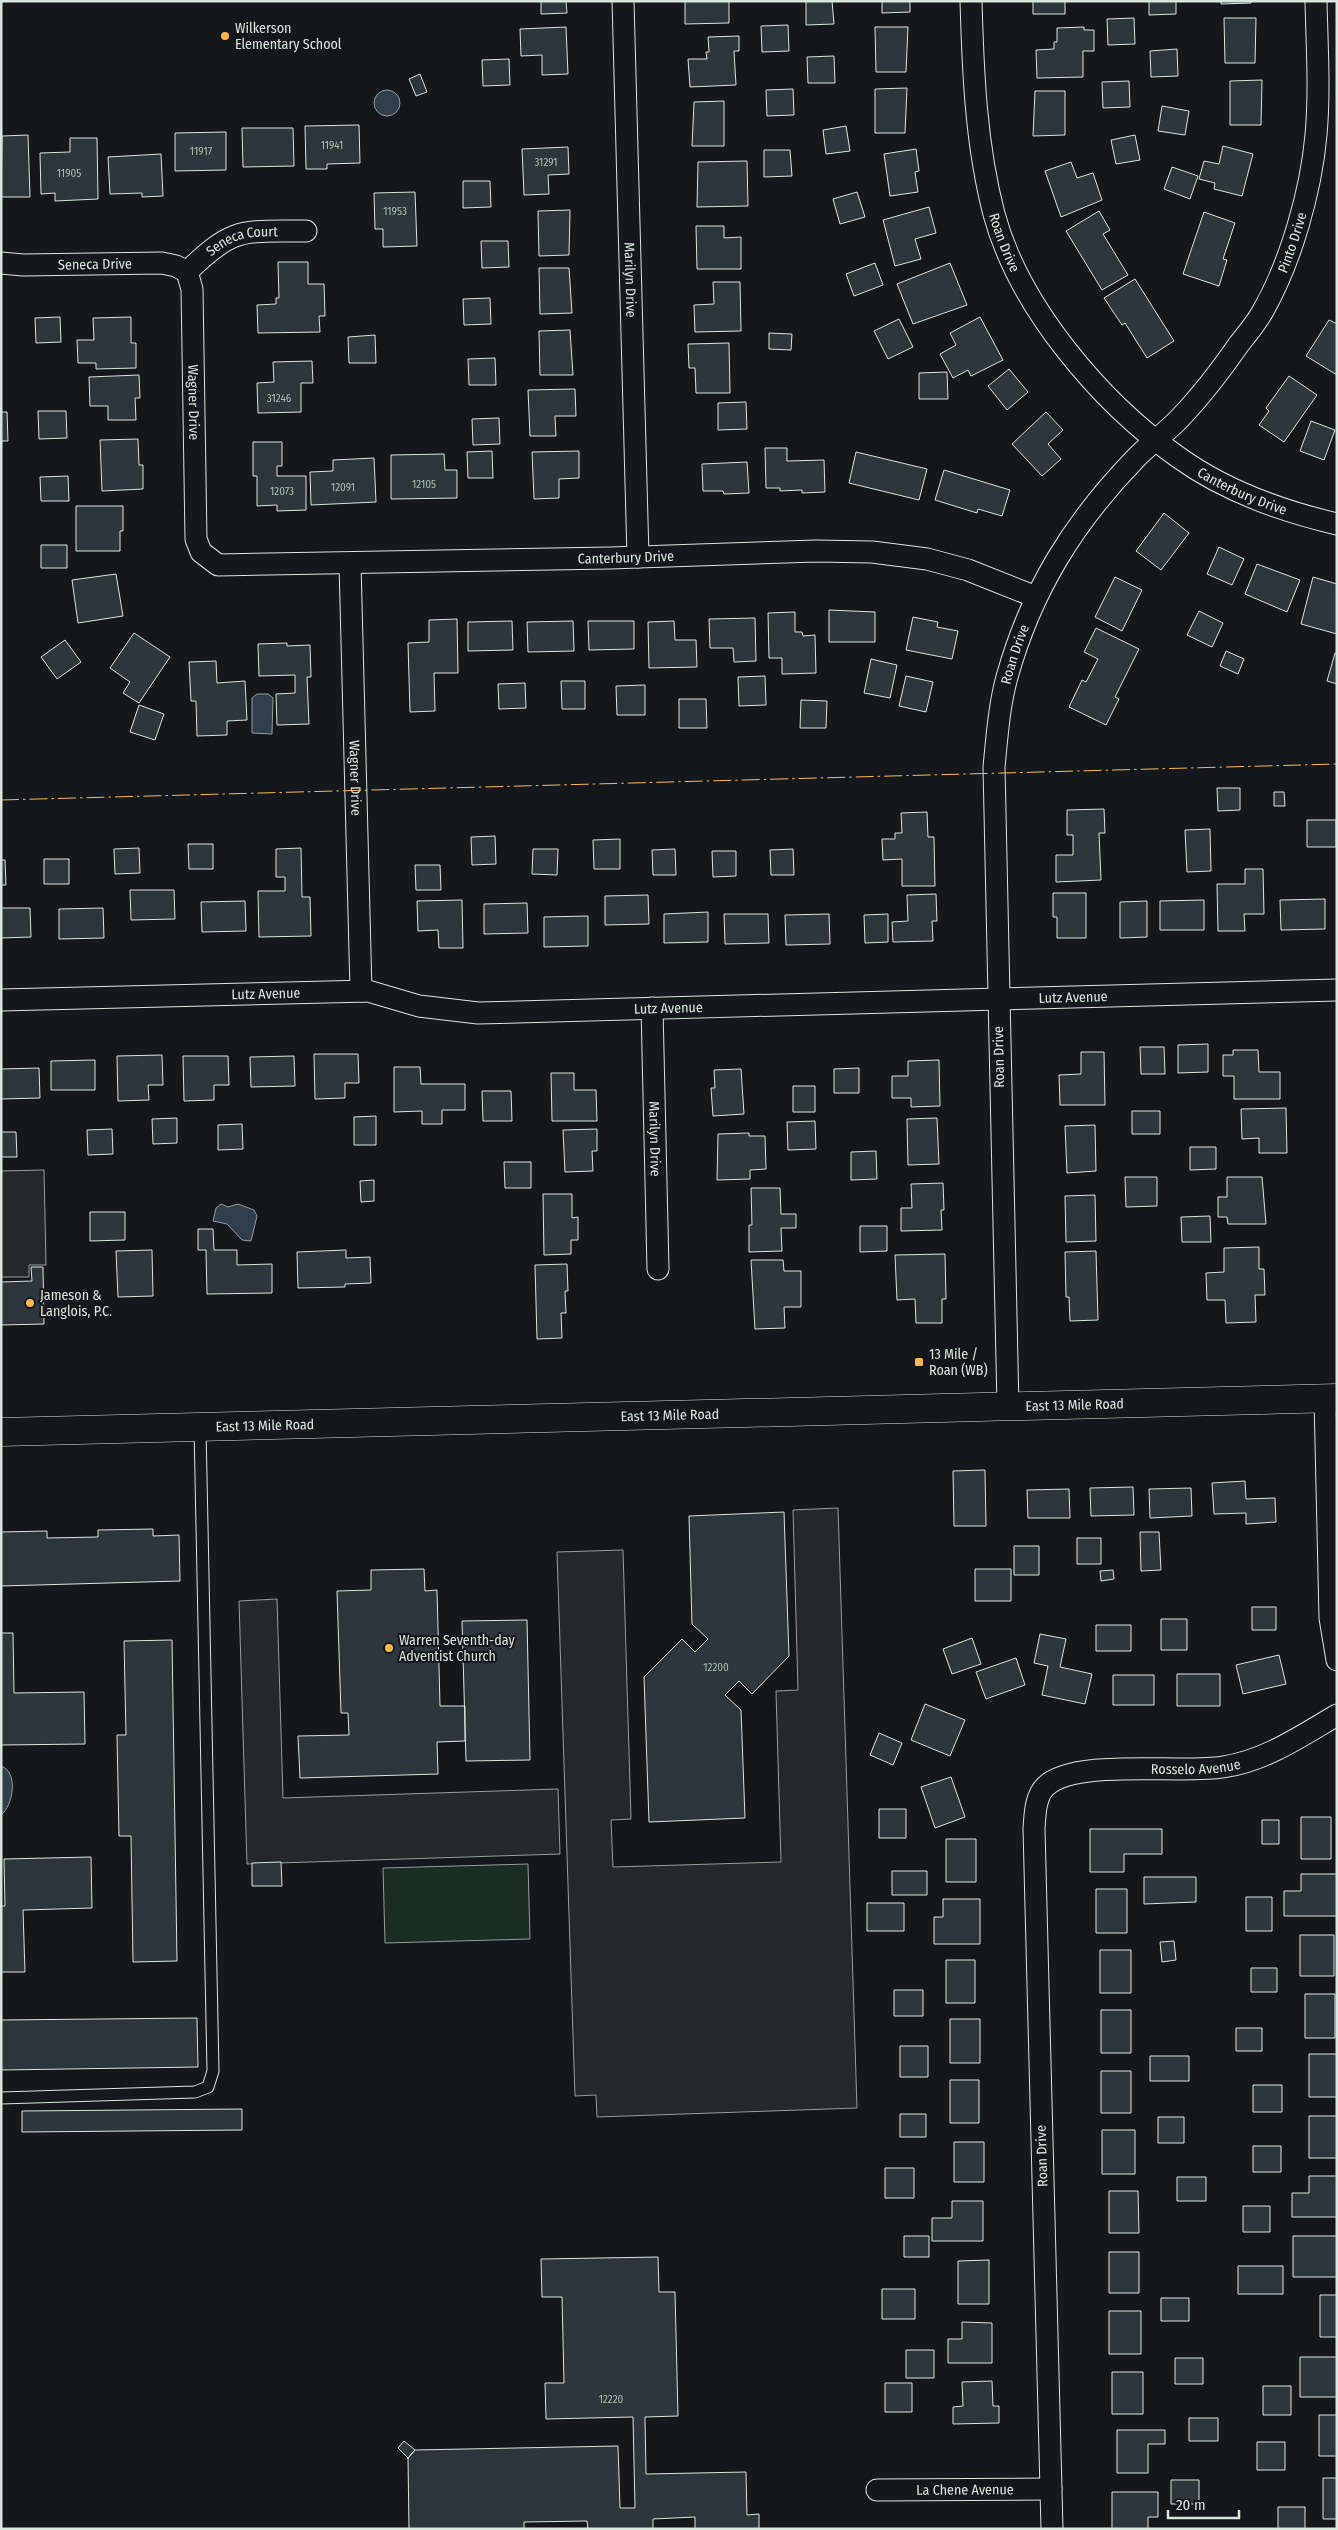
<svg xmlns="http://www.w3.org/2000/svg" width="1338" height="2530" font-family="'Fira Sans Condensed',sans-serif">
<rect width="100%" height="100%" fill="#14181c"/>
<path fill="#1a2d24" stroke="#939e99" d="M528 1864 530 1939 385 1943 383 1868Z"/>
<path fill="#24282b" stroke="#939e99" d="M44 1170 46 1265H29V1277H1V1171Z
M838 1508 857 2108 597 2117 596 2095 575 2096 557 1552 623 1550 631 1819 611 1820 613 1867 781 1862 776 1691 798 1690 793 1510Z
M277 1599 283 1798 558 1789 560 1854 247 1864 239 1601Z"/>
<path fill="#2f3f4d" stroke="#939e99" d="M374 103a13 13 0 1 1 26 0a13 13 0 1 1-26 0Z
M257 694H268L273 698 272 734 252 733V698Z
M221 1204 228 1207 238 1204 254 1210 257 1216 251 1241 242 1240 227 1224 213 1221 216 1208Z
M1 1766C19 1772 13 1806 1 1815Z"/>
<path fill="#2c363c" stroke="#d8e6dc" d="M541 1H566L567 13 541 14Z
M685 1H729V23L685 24Z
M806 1H832L834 24 806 25Z
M882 1H910V12L882 13Z
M1033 1H1065V14H1033Z
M1149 1H1176V14L1149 15Z
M1221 1H1251V3L1221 4Z
M1134 18 1135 44 1108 45 1107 19Z
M1224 18H1256L1255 63H1225Z
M788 25 789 51 762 52 761 26Z
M566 27 568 74 542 75V55L521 56 520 29Z
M875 27H908L906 72H876Z
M1084 27V30H1094V51H1083V77L1037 78 1036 50 1054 49V42H1057V28Z
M739 36V51H734L736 85 690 87 688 59H707L706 52H709L708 37Z
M1177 49 1178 76 1151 77 1150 51Z
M834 56 835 83H808L807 57Z
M509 59 510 85 483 86 482 60Z
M420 74 427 92 416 96 409 79Z
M1262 80 1261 125H1230V81Z
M1129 81 1130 107 1103 108 1102 82Z
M907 88 905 133H875V89Z
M793 89 794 115 767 116 766 90Z
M1035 91H1065V135L1033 136Z
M724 101V146H692L694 102Z
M1162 106 1189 111 1185 135 1158 131Z
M359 125 360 163 327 164V169H306L305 126Z
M846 126 850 151 826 154 823 130Z
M242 128H293L294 166 243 167Z
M226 132V170L175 171V133Z
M28 135 30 197H1L2 136Z
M1135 135 1140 160 1116 164 1111 140Z
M70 138H97L98 199 55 201V193L41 194 40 153 70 152Z
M1223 146 1253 154 1242 196 1214 189 1215 183 1199 179 1204 161 1219 164Z
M568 147 569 174 548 175 549 194 524 195 522 149Z
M916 149 919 171 915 172 918 192 890 196 884 154Z
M764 150H790L792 176 764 177Z
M161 154 163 196 142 197V193L110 194 108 157Z
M747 161 748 206 697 207 698 162Z
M1071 162 1077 178 1093 173 1102 200 1061 217 1045 171Z
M1172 167 1198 176 1190 199 1164 189Z
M463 181H490L491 207 463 208Z
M415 192 417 246 383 247V229H375L374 193Z
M857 192 865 217 840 224 833 199Z
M929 207 936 233 915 239 921 259 895 266 883 220Z
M570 210 569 255 539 256 538 211Z
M1099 211 1110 230 1103 234 1128 275 1102 290 1066 231Z
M1204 212 1235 223 1223 259 1227 260 1219 286 1183 274Z
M696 226H724V238L741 237V269H697Z
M481 241H508L509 267 482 268Z
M278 262H308V284H324L325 316H319L320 332 258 333 257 305 276 304V298H279Z
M875 263 883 285 854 296 846 274Z
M950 263 967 305 913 324 897 284Z
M539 268H569L572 313 540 314Z
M1135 279 1174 341 1147 358 1125 323 1122 325 1104 298Z
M713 282H740L741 331 695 332 694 305 714 304Z
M490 298 491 324 464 325 463 299Z
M60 317 61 342 36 343 35 318Z
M131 317V343H136V368L96 369V363H78L77 340H94L93 318Z
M980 317 1003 360 971 376 968 370 953 378 940 354 956 345 950 333Z
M899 319 913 347 888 359 874 331Z
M1329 320 1337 324V375L1306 356Z
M570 330 573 375H540L539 331Z
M769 333 792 334 791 350 769 349Z
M375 335 376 363H349L348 337Z
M729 343 730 393H696L695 368H689L688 344Z
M495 358 496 385H469L468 359Z
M312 361 313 383H301V412L258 413 257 383 274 382 273 362Z
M1009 369 1028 392 1007 410 988 386Z
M947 372 948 399H919V373Z
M139 375 140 398H135L136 420H108V406H90L89 377Z
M1289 376 1317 395 1284 442 1259 425 1269 411 1266 408Z
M575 389 576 416H555L556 436H530L528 390Z
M746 402 747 429 718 430V403Z
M38 411H66L67 438 39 439Z
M1 412H7L8 441H1Z
M1046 412 1063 430 1048 444 1061 459 1042 476 1012 444Z
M499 418 500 444 473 445 472 419Z
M1311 421 1335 430 1324 460 1300 451Z
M138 439 139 465H143V489L102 491 100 440Z
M253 442H282V466H277V476H306V510L277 511V505L257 506V476H253Z
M765 448H787V461L824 460 825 492 802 493V490L780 491V488H766Z
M492 451 493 478H468L467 452Z
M579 451V478L559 479V498L534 499 532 452Z
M856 452 927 469 919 500 849 483Z
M444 454 445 470H457V498L391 499V455Z
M374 458 376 502 311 505 310 472 333 471V460Z
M747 462 749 493 724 494 723 491H703L702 464Z
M944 470 1010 490 1002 516 978 509 977 513 935 500Z
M68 476 69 501H41L40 477Z
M76 506H123V531H120V551H76Z
M1164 513 1189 533 1161 570 1136 551Z
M41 545H67V568H41Z
M1219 547 1244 559 1232 585 1207 574Z
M1257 564 1300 580 1287 612 1245 594Z
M116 574 123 616 78 623 72 580Z
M1115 577 1142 590 1122 631 1095 617Z
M1313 577 1337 584V634L1301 624Z
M829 610 875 612V642H829Z
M1199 611 1223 623 1212 647 1187 635Z
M795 612V632H802L803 636 815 635 816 673 782 674V658H769L768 613Z
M913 617 938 622 937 627 958 631 952 659 906 650Z
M755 618 756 661 734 662 733 648H710L709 619Z
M457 619 458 673H434L435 711 410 712 408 643 429 642V620Z
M512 621 513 650 468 651V622Z
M573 621 574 651 528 652 527 622Z
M588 621H634V649L589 650Z
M674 621 675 640H696L697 667 649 668 648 622Z
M1096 628 1139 649 1115 697 1119 699 1106 725 1069 707 1082 680 1086 682 1098 659 1084 652Z
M134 633 170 657 139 703 123 693 130 682 110 668Z
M65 640 81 662 57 679 41 657Z
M287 643V646L310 645 311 677H307L309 724 277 725 276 694 295 693V675L259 676 258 644Z
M1226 651 1244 659 1238 674 1220 666Z
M1335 653H1337V684L1327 681Z
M871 659 897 665 890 698 864 693Z
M216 661 217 683 245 681 247 720 227 721V735L197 736 196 701H191L189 662Z
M765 676 766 705 739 706 738 677Z
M906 676 933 682 926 712 899 706Z
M561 681H585V709H562Z
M525 683 526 708 499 709 498 684Z
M645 685V715H617L616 686Z
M679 699H706L707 728H679Z
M801 700 827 701 826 728H800Z
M139 705 164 714 155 740 130 732Z
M1217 788H1240V810L1218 811Z
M1274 792H1284L1285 806H1274Z
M1104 809 1105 833H1099L1101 880 1056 882V855H1073V835H1067V810Z
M927 812 928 837H934L935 886H902V859L883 860 882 839H895V833H902L901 813Z
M1307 820H1336V847H1307Z
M1210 829 1211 871 1187 872 1185 830Z
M495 836 496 864 472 865 471 837Z
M620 839V869H594L593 840Z
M188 844H213V869H189Z
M139 848 140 873 115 874 114 849Z
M301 848 302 897H310L311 936 259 937 258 891H285V877H276V849Z
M533 849H558L557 875 532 874Z
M675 849 676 875H653L652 850Z
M793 849 794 875H771L770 850Z
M712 851H736V876L713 877Z
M44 859H69V884H44Z
M1 860H5L6 885H1Z
M415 865H440L441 890H416Z
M1245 869H1263L1264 914H1244L1245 931H1218L1217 884H1245Z
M130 890H174L175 919 131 920Z
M1053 893H1086V938H1057V917H1053Z
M936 894 937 921H932L933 941 893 942 892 922 908 921 907 895Z
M648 895 649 924 605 925V896Z
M1325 899V929L1281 930 1280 900Z
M462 900 463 948H439L438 930 418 931 417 901Z
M1204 900V930H1160V901Z
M245 901 246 931 202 932 201 902Z
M1147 901V937L1120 938V902Z
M527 903 528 933 484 934V904Z
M1 908H30L31 937 1 938Z
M103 908 104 938 59 939V909Z
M708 912V942L664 943V914Z
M724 914H768L769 943 725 944Z
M829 914 830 944 786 945 785 915Z
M888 914V942L865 943 864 915Z
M588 916V946L544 947V917Z
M1208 1044V1072L1178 1073V1045Z
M1140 1047H1164L1165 1074H1141Z
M1233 1050H1258L1259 1072H1280V1099H1234V1076H1223V1055H1233Z
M1081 1052H1104L1105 1105H1060L1059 1075 1081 1074Z
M314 1054H358L359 1083H345V1098L315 1099Z
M162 1055 163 1085H148L149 1100 118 1101 117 1056Z
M183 1056H228L229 1085H214V1100L184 1101Z
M294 1056 295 1086 251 1087 250 1057Z
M95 1060V1090H51V1061Z
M939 1060 940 1106 911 1107V1098H892V1076H908V1061Z
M394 1067H420L421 1084H465V1110H442V1124H422V1111L394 1112Z
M39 1068 40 1098 1 1099V1069Z
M859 1068V1093H834V1069Z
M741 1069 744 1114 713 1116 711 1088H715L714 1070Z
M551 1073H574V1090H596L597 1121H552Z
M793 1086H815V1112H793Z
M482 1091H511L512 1121H483Z
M1286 1108 1287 1153H1259V1138L1242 1139 1241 1109Z
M1132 1111H1160V1134H1132Z
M376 1116V1145H354V1117Z
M177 1118V1143L153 1144 152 1119Z
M937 1118 939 1164 908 1165 907 1119Z
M815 1121 816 1149 788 1150 787 1122Z
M242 1124 243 1149 218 1150V1125Z
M1095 1125 1096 1171 1067 1173 1065 1126Z
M112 1129 113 1154 88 1155 87 1130Z
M597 1129V1151H592L593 1171 565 1172 563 1130Z
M1 1132H16L17 1157H1Z
M749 1133V1136H765L766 1169 750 1170V1179L717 1180 718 1134Z
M1190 1147H1216V1169L1190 1170Z
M876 1151 877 1179 851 1180V1152Z
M504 1162H531V1188H505Z
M1125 1177H1157V1206L1126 1207Z
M1227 1177H1262L1266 1224H1228L1227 1217H1218V1197H1227Z
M374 1180V1201L361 1202 360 1181Z
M943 1183 944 1210H941L942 1230 901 1231V1208H912L911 1184Z
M751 1188H780L781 1214H796V1228H781L782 1251 749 1252V1225H752Z
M543 1194H572V1218L578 1217V1240H571V1254L544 1255Z
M1095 1195 1096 1241 1066 1242 1065 1196Z
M90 1212H125V1240L90 1241Z
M1210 1216 1211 1242H1182L1181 1217Z
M860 1226H887V1251L860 1252Z
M198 1229H213L214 1250H237V1265L272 1264V1293L207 1294 206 1250H198Z
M1259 1247V1269H1264L1265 1295H1255L1256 1322 1226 1323 1225 1300H1207L1206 1273 1224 1272V1248Z
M152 1250 153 1296 118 1297 116 1251Z
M346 1250V1258L370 1257 371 1283 345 1284V1287L298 1288 297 1252Z
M1096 1251 1098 1320 1070 1321 1069 1297H1066L1065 1252Z
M945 1254 946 1299H942V1323H916L915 1299 897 1300 895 1255Z
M751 1260H783L784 1271H801V1307H784L785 1328 755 1329Z
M567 1264 568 1291H565L566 1313H561L562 1338 537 1339 535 1265Z
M31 1267H43L44 1324 1 1325V1282L32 1281Z
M985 1470 986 1526H954L953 1471Z
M1245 1481 1246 1499 1275 1498 1276 1522 1246 1524V1513L1214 1514 1212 1483Z
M1133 1487 1134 1515 1091 1516 1090 1488Z
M1191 1488 1192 1516 1150 1518 1149 1489Z
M1069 1489 1070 1518H1028L1027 1490Z
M784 1512 789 1656 752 1694 739 1681 725 1695 741 1710 745 1818 649 1822 644 1677 682 1639 695 1652 708 1639 692 1624 689 1516Z
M153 1529V1536L179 1535 180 1581 1 1586V1532L47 1531V1538L98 1537V1530Z
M1140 1532H1159L1161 1570 1141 1571Z
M1077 1538H1101V1564H1077Z
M1014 1546H1039V1575H1014Z
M424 1569 425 1591 437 1590 440 1706H465V1741L437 1742 438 1774 300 1778 298 1736 349 1735 348 1713H341L337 1591 371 1590V1570Z
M975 1569H1011V1601H975Z
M1113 1570 1114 1579 1101 1581 1100 1571Z
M1252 1607H1276V1630H1252Z
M1161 1619H1187V1650H1161Z
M527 1620 530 1760 466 1761 462 1621Z
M1096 1625H1131V1651H1096Z
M1 1633H13L14 1693 84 1692 85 1744 1 1745Z
M1040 1634 1066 1639 1060 1667 1092 1674 1085 1704 1042 1695 1048 1666 1034 1663Z
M972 1638 981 1664 952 1674 943 1649Z
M172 1640 177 1961 133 1962 131 1836H119L117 1735H126L124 1641Z
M1279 1655 1286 1684 1243 1694 1236 1665Z
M1016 1658 1025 1685 986 1699 976 1672Z
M1177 1674H1220V1706H1177Z
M1113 1675H1154V1705H1113Z
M925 1704 965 1720 950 1756 911 1740Z
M879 1733 902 1743 893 1765 870 1755Z
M951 1777 965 1817 935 1828 921 1787Z
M879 1809H906V1838H879Z
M1301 1817H1331V1859H1301Z
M1262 1820H1279V1844H1262Z
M1090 1829H1162V1854H1124V1872H1090Z
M946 1839H976V1882H946Z
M91 1857 92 1908 23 1910 25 1972H1V1906H5L4 1859Z
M281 1862 282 1886H252V1863Z
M892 1871H927V1895H892Z
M1301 1874H1337V1916H1284V1891H1301Z
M1144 1877H1196V1902L1144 1904Z
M1096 1889H1127V1933H1096Z
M1246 1897H1272V1931H1246Z
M943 1899H980V1944H934V1917H943Z
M867 1903H904V1931H867Z
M1300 1935H1334V1976H1300Z
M1174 1941 1176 1960 1162 1962 1160 1942Z
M1100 1950H1131V1993H1100Z
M946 1960H975V2003H946Z
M1251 1968H1277V1992H1251Z
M894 1990H923V2016H894Z
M1305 1994H1335V2038H1305Z
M1101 2010H1131V2053H1101Z
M197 2018 198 2067 1 2070V2020Z
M950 2019H980V2063H950Z
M1236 2028H1262V2051H1236Z
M900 2046H928V2077H900Z
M1309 2054H1337V2097H1309Z
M1150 2056H1189V2081H1150Z
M1101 2071H1131V2113H1101Z
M950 2080H979V2123H950Z
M1253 2085H1282V2112H1253Z
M242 2109V2130L22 2132V2111Z
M900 2114H926V2137H900Z
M1309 2116H1337V2158H1309Z
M1158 2117H1184V2143H1158Z
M1102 2130H1135V2174H1102Z
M954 2142H984V2182H954Z
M1253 2146H1281V2172H1253Z
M885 2168H914V2198H885Z
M1309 2176H1337V2217H1292V2193H1309Z
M1177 2177H1206V2201H1177Z
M1109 2191H1138L1139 2233H1109Z
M952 2201H983V2241H932V2218H952Z
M1243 2206H1270V2232H1243Z
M904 2236H929V2257H904Z
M1293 2236H1337V2277H1293Z
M1109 2252H1139V2293H1109Z
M658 2257 659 2292H675L678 2416 645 2417 646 2474 746 2472 747 2515 759 2514V2529H695V2517L653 2519V2529H588L587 2521 524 2522V2529H409L408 2458 415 2450 618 2446 620 2508H635L633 2417 546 2419 545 2383H564L562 2297H542L541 2259Z
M989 2260V2304H958V2261Z
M1238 2266H1283V2294H1238Z
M882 2289H915V2319H882Z
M1320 2295H1337V2337H1320Z
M1161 2298H1189V2321H1161Z
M1109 2311H1141V2354H1109Z
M962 2322 992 2323V2363H948V2339H962Z
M906 2350H934V2378H906Z
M1300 2357H1337V2397H1300Z
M1175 2358H1203V2384H1175Z
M1112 2372H1143V2414H1112Z
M992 2381 993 2406H999V2423L953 2424V2407L963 2406 962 2382Z
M885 2383H912V2412H885Z
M1263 2386H1291V2415H1263Z
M1319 2415H1337V2456H1319Z
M1189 2418H1218V2441H1189Z
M1117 2430H1165V2444H1148V2473H1117Z
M404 2441 415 2450 408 2458 398 2448Z
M1257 2442H1285V2470H1257Z
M1323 2478H1337V2519H1323Z
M1171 2480H1199V2504H1171Z
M1112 2492H1158V2517H1148V2529H1112Z
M1278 2507H1305V2529H1278Z"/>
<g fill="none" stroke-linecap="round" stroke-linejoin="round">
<g stroke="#d8e6dc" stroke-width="13">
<path id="lane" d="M1 2098 195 2092 208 2087 213 2071 200 1427"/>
</g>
<g stroke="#d8e6dc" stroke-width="23">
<g id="street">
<path id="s1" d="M623 1 638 557"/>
<path id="s2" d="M971 1C973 73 976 145 994 214 1019 307 1101 403 1178 457 1225 491 1281 511 1337 524"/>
<path id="s3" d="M1 263 23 265 162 263 176 266 187 272"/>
<path id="s4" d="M187 272 192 289 196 539 201 552 218 565 610 558 816 551 872 552 927 559 968 570 1036 597"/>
<path id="s5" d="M187 272C235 225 242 232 306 231"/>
<path id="s6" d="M350 564 361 991"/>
<path id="s7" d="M1 1000 368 991 419 1006 478 1013 1337 990"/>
<path id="s8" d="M652 1008 658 1269"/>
<path d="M1325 1399 1330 1618 1337 1660"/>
<path id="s9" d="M1008 1407 994 767C997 737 999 706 1007 677 1031 591 1073 523 1135 459 1149 444 1166 433 1180 418 1202 395 1221 370 1239 344 1248 333 1258 321 1264 309 1291 261 1311 191 1316 135 1320 91 1317 46 1316 1"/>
<path id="s10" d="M877 2490 1051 2489"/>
<path id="s11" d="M1052 2529 1034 1829C1035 1815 1035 1796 1046 1786 1076 1758 1180 1774 1223 1767 1265 1761 1301 1736 1337 1715"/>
</g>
</g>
<g stroke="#d8e6dc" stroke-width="29">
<g id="secondary">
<path id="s12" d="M1 1432 1337 1398"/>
</g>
</g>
<use href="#lane" stroke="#14181c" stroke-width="11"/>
<use href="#street" stroke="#14181c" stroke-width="21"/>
<use href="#secondary" stroke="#14181c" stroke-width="28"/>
<path stroke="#ffb74d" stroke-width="1" stroke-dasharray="18 4 2.5 4" stroke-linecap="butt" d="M1 800 1337 764"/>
</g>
<g fill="#ffb74d" stroke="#14181c" stroke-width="2">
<circle cx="225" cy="36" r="5"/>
<circle cx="30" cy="1303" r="5"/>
<rect x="914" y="1357" width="10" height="10" rx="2.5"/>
<circle cx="389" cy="1648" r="5"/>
</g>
<g text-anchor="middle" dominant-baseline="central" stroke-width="4" stroke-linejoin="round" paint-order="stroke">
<g font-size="11" fill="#adbab4">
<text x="332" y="145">11941</text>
<text x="201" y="151">11917</text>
<text x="546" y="162">31291</text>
<text x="69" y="173">11905</text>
<text x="395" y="211">11953</text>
<text x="279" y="398">31246</text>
<text x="424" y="484">12105</text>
<text x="343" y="487">12091</text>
<text x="282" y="491">12073</text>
<text x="716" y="1667">12200</text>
<text x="611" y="2399">12220</text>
</g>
<g font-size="14" fill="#d8e6dc" stroke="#14181c" text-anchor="start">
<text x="235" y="28">Wilkerson<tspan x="235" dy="16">Elementary School</tspan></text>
<text x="40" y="1295">Jameson &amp;<tspan x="40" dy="16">Langlois, P.C.</tspan></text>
<text x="929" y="1354">13 Mile /<tspan x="929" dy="16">Roan (WB)</tspan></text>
<text x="399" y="1640">Warren Seventh-day<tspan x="399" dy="16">Adventist Church</tspan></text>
</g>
<g font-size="14" fill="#d8e6dc" stroke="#14181c">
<text stroke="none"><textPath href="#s2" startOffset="245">Roan Drive</textPath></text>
<text stroke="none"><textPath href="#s9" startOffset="1258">Pinto Drive</textPath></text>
<text stroke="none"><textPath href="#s5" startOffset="66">Seneca Court</textPath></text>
<text stroke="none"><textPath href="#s3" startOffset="94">Seneca Drive</textPath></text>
<text stroke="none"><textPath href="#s1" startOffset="279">Marilyn Drive</textPath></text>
<text stroke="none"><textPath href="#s4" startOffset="131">Wagner Drive</textPath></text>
<text stroke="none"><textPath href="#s2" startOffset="598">Canterbury Drive</textPath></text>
<text stroke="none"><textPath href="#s4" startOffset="711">Canterbury Drive</textPath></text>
<text stroke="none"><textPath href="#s9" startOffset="755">Roan Drive</textPath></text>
<text stroke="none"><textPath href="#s6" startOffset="214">Wagner Drive</textPath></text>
<text stroke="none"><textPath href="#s7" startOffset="265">Lutz Avenue</textPath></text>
<text stroke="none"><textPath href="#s7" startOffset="1075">Lutz Avenue</textPath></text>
<text stroke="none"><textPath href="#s7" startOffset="670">Lutz Avenue</textPath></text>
<text transform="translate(999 1057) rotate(-91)">Roan Drive</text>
<text stroke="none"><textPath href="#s8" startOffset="131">Marilyn Drive</textPath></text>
<text stroke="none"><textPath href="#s12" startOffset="1074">East 13 Mile Road</textPath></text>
<text stroke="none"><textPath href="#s12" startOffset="669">East 13 Mile Road</textPath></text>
<text stroke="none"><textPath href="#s12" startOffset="264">East 13 Mile Road</textPath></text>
<text stroke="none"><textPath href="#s11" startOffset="899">Rosselo Avenue</textPath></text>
<text transform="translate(1042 2156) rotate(-92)">Roan Drive</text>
<text stroke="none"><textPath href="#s10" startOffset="88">La Chene Avenue</textPath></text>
</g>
</g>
<rect width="1338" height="2530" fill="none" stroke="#d8e6dc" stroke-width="5"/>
<path d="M1168 2510v8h71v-8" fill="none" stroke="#d8e6dc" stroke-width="2.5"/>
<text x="1176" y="2510" font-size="15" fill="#d8e6dc" stroke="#14181c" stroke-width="4" paint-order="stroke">20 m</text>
</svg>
